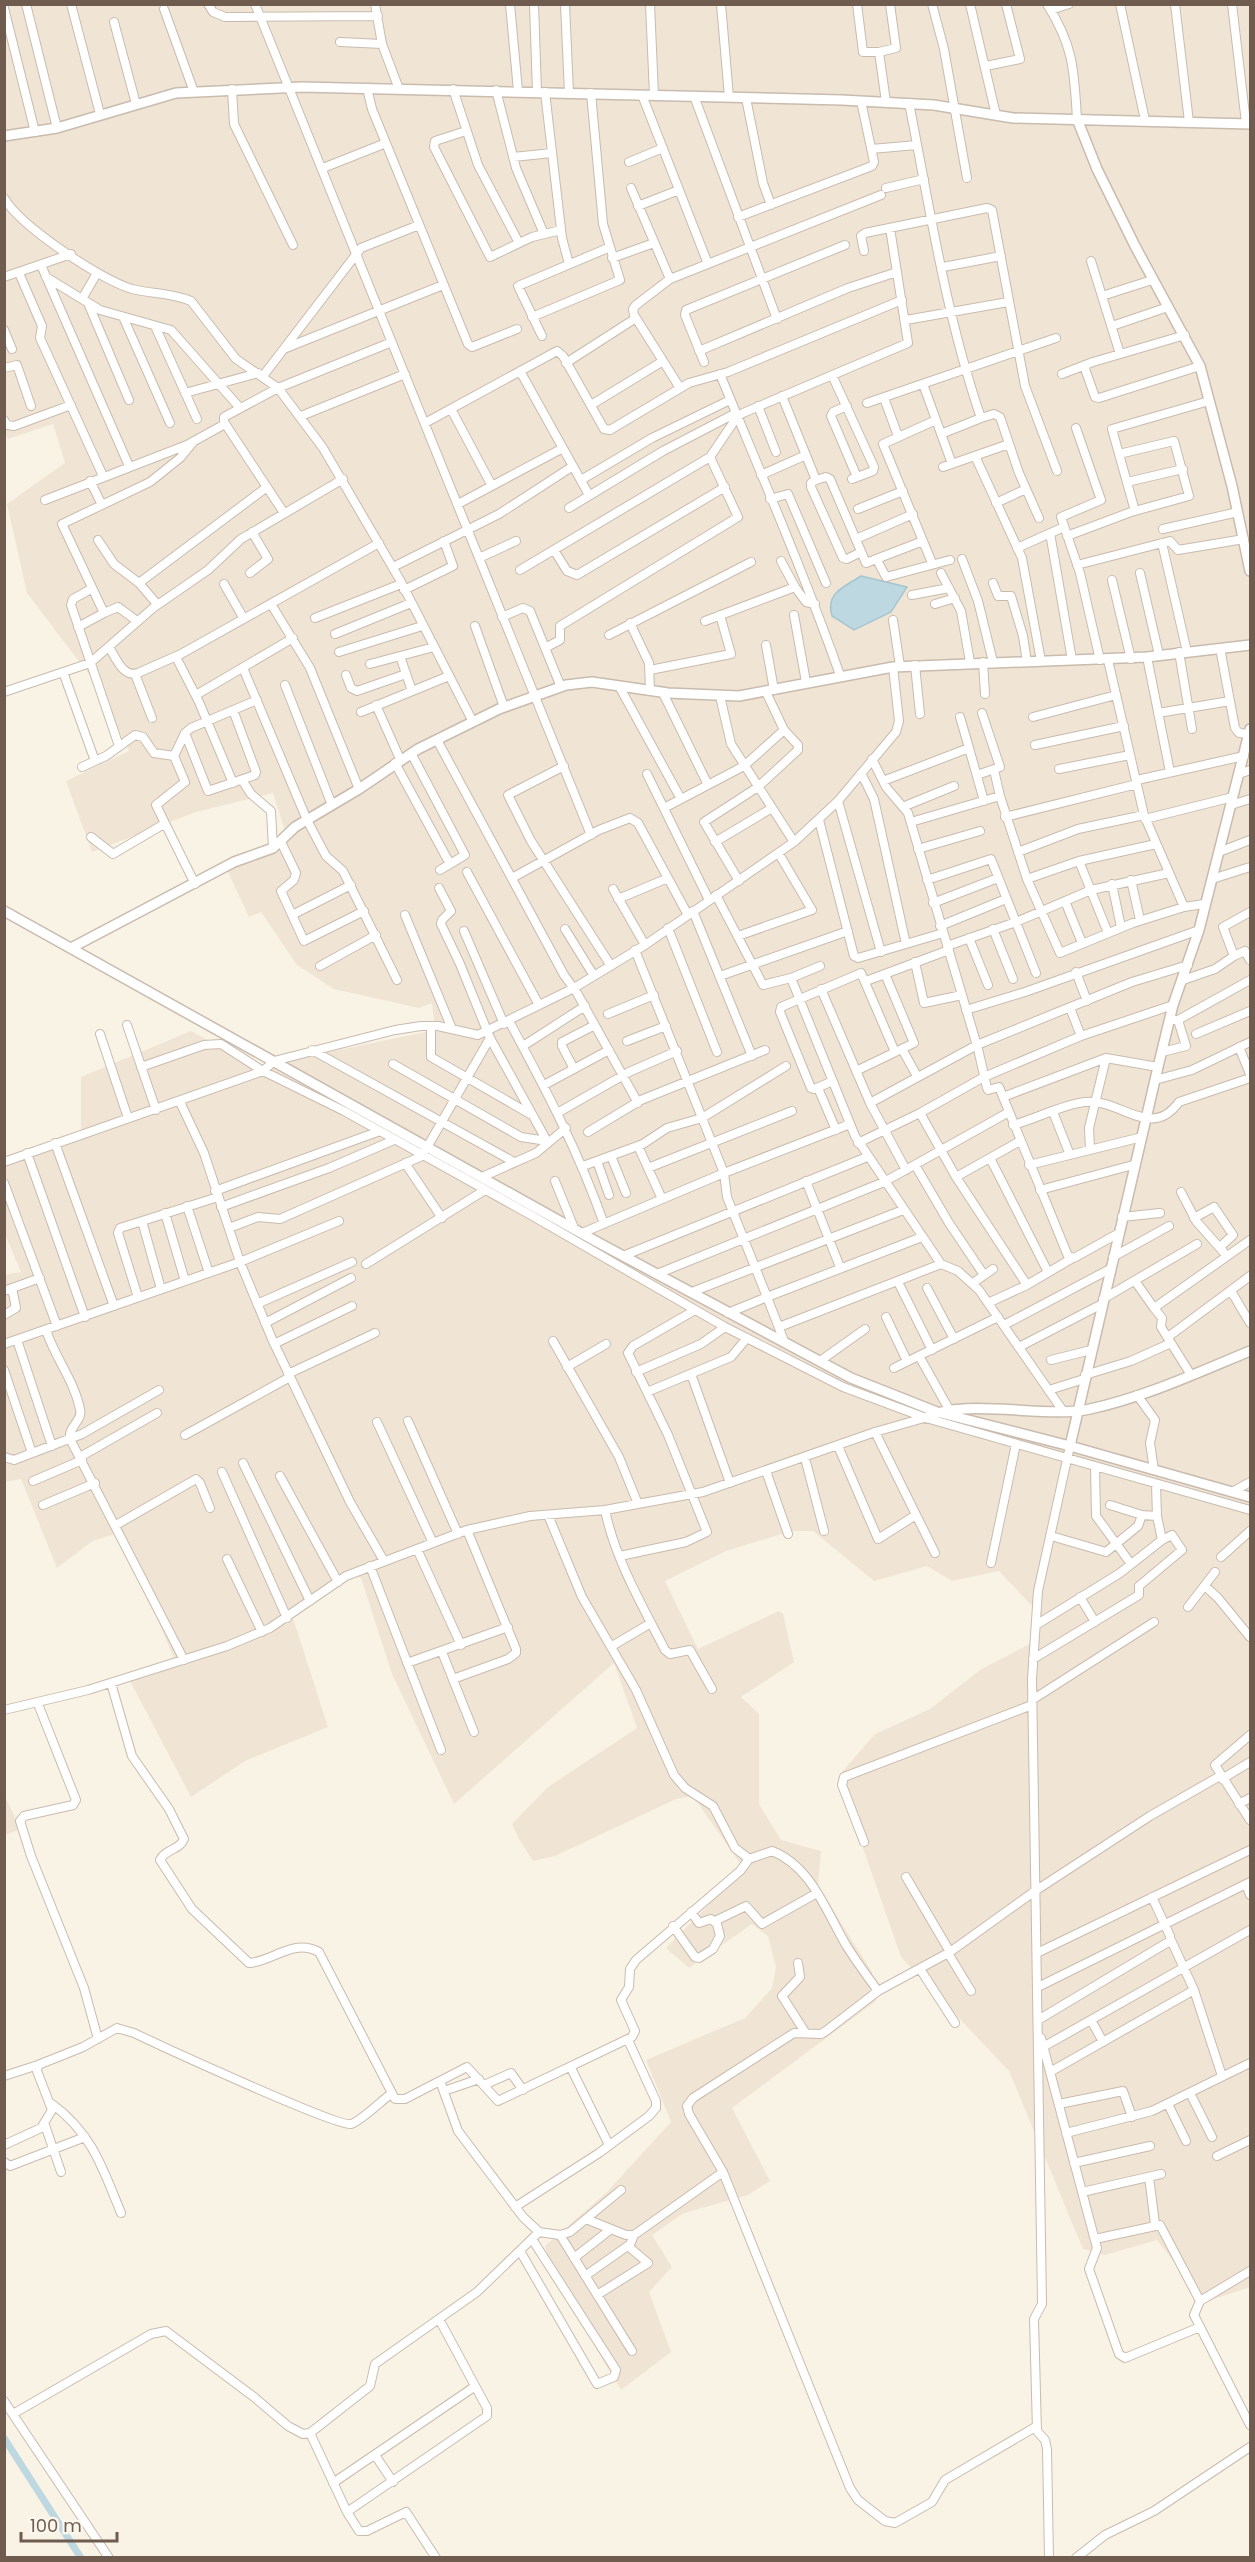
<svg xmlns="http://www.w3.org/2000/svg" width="1255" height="2562" font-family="Poppins,sans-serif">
<rect width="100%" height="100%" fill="#f9f3e6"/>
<path fill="#f0e5d5" d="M5 5H1250V2287L1205 2302 1157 2240 1105 2255 1083 2249 1009 2071 901 1957 841 1785 842 1772 875 1734 930 1709 980 1670 1033 1642V1607L999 1571 952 1581 927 1566 874 1581 813 1531H791L726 1551 665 1581 698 1649 779 1611 783 1614 794 1662 741 1697 759 1714V1804L781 1840 821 1851 818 1886 872 1972 876 2001 732 2108 770 2181 748 2195 684 2213 652 2235 672 2267 649 2292 671 2352 621 2390 553 2276 545 2246 606 2193 671 2122 646 2060 745 2018 772 1988 776 1967 768 1936 752 1924 689 1968 666 1948 744 1869 693 1796 676 1799 555 1856 533 1861 519 1839 512 1824 548 1787 637 1728 614 1663 454 1804 392 1674 361 1578 353 1575 293 1618 328 1727 245 1761 191 1797 130 1681 177 1665 120 1532 93 1541 57 1568 21 1479 5 1482 4 1275 21 1272 5 1234V1162L81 1133V1077L191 1031 257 1067 435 1030 432 1003 419 1008 334 989 297 965 261 912 249 917 227 870 287 837 273 793 196 812 92 852 66 781 129 751 97 685 27 593 7 504 65 463 53 424 8 439 5 433Z
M4 1795 21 1829 5 1835H4Z"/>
<path fill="#bdd8e0" stroke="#a5c6d0" stroke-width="1.5" d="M861 576 907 587 891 612 854 630 832 616C825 593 844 587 861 576Z"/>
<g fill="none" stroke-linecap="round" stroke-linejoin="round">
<path stroke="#bdd8e0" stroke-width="7" d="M4 2438 81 2558"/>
<g stroke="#c9bbae" stroke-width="10">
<path id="minor" d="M26 4 57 128
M71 4 100 114
M208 4 213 12 225 17 378 16
M255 4 591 835
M375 4 382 44 399 89
M510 4 518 91
M534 4 537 92
M565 4 569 93
M650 4 654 95
M721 4 729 97
M857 4 863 52H879
M932 4 944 49 967 178
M970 4 996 115
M1047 4C1074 47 1074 70 1077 119
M1120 4 1145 120
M1175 4 1189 122
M1232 4 1246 123
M4 8 35 132
M164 9 194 92
M1051 10 1069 4
M114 22 136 104
M340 42 382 44
M986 66 1020 59 1006 4
M367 88 372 109 468 344 472 347 517 329
M232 89 234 124 293 245
M453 89 478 165 519 243
M496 90 516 168 544 234
M545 92 562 238 569 264
M642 95 708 264
M694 96 777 319
M746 98 763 183 771 205
M886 102 879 52 896 48 890 4
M909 103C930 209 946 316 981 418L994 414 1000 417 1019 473 1039 518
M466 131 435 141 434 147 490 257 532 237 561 230
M871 149 917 145
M513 157 552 153
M629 162 663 148
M323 168 386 143
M631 188 670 279
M886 188 924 179
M4 198C20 226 101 280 132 289 152 294 173 293 191 301L236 359 278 388 323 448 400 580 473 722
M638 206 679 190
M738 217 872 166 874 162 861 101
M864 251 861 236 865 233 987 208 992 210 1025 386 1057 471
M612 258 654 243
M1091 261 1120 354
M41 265 129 466
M943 267 1001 256
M19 273 42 326 40 338 103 476
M4 277 71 254
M46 277 100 310 171 330 240 408
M1102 296 1152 280
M82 299 97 273
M88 303 129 400
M532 317 620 280 603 224 591 93
M124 319 170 423
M906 320 1008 302
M155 326 197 419
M1112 326 1168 307
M4 330 12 349
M542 336 518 286 608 248
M286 348 443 285
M699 351 848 288 897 272
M704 362 685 315 686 310 845 245
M566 363 636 318
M1084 366 1095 397 1099 398 1200 366
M4 368 17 365 31 406
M520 371 589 495
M720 374C761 474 804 573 840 675
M1062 374 1093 362 1185 335
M832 375 874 467 873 471 852 479
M263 376 361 248 419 225
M923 384 952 464
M680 388 634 315 633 309 636 305 670 279 881 195
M185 393 258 373
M782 396 816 480 826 477 830 479 866 563 923 541
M884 398 898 436
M867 403 1056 338
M591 405 663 361
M758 406 776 452
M847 406 833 412 831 416 857 477
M451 409 492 486
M301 416 405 374
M4 420 7 425 14 426 71 405
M425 423 557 351 563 356 604 429 610 430 689 383 728 372 902 300
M1076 428 1101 500 1061 517 1080 573 1100 660
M941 434 981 418
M975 456 1022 558 1041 661
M943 467 1009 444
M761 475 806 455
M581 480 652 438 730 400
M816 480 811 483V487L843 558 847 559 861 552
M90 481 101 503
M1127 482 1183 469
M770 499 788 494 826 583
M45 500 187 445 225 424
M996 503 1026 489
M458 504 563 448
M569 508 663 451 736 413
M858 509 903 491
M1135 511 1112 429 1209 401
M284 513 224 422V417L278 388 392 342
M1163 529 1238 512
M1050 533 1072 660
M1067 536 1131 512 1189 496 1174 441 1119 454
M856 539 913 514
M98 540 114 564 139 583 157 604
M1162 543 1187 652
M1017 548 1064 527
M554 550 567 571 577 575 725 487
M479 558 516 541
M962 559 978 601 993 662
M877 560 886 577 950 560
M781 561 795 587
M932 563 883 444 936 420
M1077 565 1170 541 1178 550 1244 539
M393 567 499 514 573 466
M520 570 710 457 737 417 743 413 908 343 890 228
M250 573 268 559 252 532
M941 573 961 611 970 662
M1140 573 1159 655
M1112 580 1131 659
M139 583 267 487
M993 583 998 596H1011L1023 636 1027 662
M224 584 244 619
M91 589 73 599 71 605 119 746
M404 590 453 566 444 541
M912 595 949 588
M271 604 310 668 359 789
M935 604 955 598
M794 615 806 682
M502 617 523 608 530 611 561 687
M315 618 401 584
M893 620 900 666
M137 621 118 607 104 613 62 524 150 482 180 458 194 441
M705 621 795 587 806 602 815 604
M630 623 649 663 650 691
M475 626 504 707
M78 627 104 613
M335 634 411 603
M609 635 751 562
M766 645 774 690
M109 647C116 658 123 678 138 673L181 654 379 543
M545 648 560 640V626L738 517 710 457
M1220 648 1235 728 1239 733 1250 734
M339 652 422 626
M1179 652 1192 729
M400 656 412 691
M176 657 199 702 233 783
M1147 657 1170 772
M1108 660 1144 815 1184 907 1204 904
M983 662 985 694
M370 664 434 647
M915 665 920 714
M243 668 307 820 326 856 343 871 397 980
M650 670 731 654 720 615
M63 672 95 761
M135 674 152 718
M346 675 351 688 357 691 406 674
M285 685 332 805
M619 686 681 799
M4 692 90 663 153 608 208 570 241 539 343 479
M663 693 708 785
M196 695 293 638
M720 696 731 744 794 842
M376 705 400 759
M361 712 449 676
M1158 713 1230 701
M960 717 969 748
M1033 717 1116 695
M185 733 208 791 255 775 256 772 233 710
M437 740 564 975 577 993 638 1103
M1035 745 1124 726
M411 753 465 855 440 870
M174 756 185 733 191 728 257 700
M872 759 886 787 908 813 978 1049 987 1088 988 1090 999 1087 1068 1256 1074 1258 1119 1233
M395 763 450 864
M564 766 508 795 531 841 611 966
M82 767 106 756 135 735 143 737 154 753 174 756 185 782 156 805 195 884
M1059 769 1130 755
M994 770 1000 796
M861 773 874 799 906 944 943 933
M647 774 709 900
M1239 774 1250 770
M977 775 1000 767 982 713
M242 780 251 794 271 811 273 848
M1137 780 1244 756
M883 781 969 748 984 801
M838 801 881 952
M1231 805 1250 799
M905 806 954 786
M664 808 744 766 784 730
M1005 817 1137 784
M1145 819 1233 797
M819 820 854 956 858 958 906 944
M911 822 1000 796 1027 879 1060 953 1133 923 1184 907
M91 837 113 854 164 824
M281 842 296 873 294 880 281 891 304 941 364 911
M715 842 772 808
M918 849 980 831
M1018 852 1078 829 1144 815
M1219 852 1250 840
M1079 861 1108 933
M467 872 539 1005
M512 878 599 830 630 818 638 823 688 915
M1027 879 1079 861 1156 844
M1212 879 1250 867
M927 880 991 859 1036 973
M1131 880 1140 920
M739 881 704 822 758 787 798 750V745L784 730 766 692
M1112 884 1121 927
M439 888 451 911 442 920 441 924 460 964 490 1038 548 1143
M613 889 645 945
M716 895 763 985 791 978 855 1136 941 1264 958 1271 979 1290 1063 1411
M618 899 668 878
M1065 901 1082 943
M933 903 998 878
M693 911 752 1056
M292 915 351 885
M405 915 452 1029
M940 926 1006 899
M668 928 717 1052
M565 929 594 976
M993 929 1013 979
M464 931 504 1024
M738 936 812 910 779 854
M969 938 988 985
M947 946 1016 922 1091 890 1169 873
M635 950 724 1173 850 1124
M1234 956 1245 951 1250 960
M915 962 924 1003 962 995
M320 966 376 935
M1076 972 1087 1001
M720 976 848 931
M791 978 820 966
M1183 980 1215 969 1234 956 1223 927 1250 912
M866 981 949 950
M821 989 870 1103 906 1170
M1070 1008 1081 1036
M966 1010 1025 992 1199 930
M608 1014 654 995
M1178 1020 1250 980
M509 1021C546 1090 578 1150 604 1224
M127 1025 156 1110
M431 1026V1057L530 1114
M100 1034 128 1118
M1196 1034 1250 1011
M627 1041 666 1026
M523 1046 585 1006
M1239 1047 1250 1074
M902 1049 917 1076
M312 1050 514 1162
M1162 1052 1186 1046 1178 1020H1173
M393 1064 521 1137 547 1141
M141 1067 204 1045 221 1044 263 1071 344 1111 529 1214 725 1327 843 1387 926 1418 1250 1510
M574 1069 562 1046V1042L595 1025
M856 1071 914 1043 885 974
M1155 1080 1192 1070 1250 1042
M833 1081 814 1089 811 1088 780 1012 781 1007 861 973 895 1052
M544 1085 609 1050
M818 1088 836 1130
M1003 1097 1106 1058 1158 1067
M180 1102 204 1153 240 1262 272 1339 350 1502 384 1561
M870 1103 977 1045 1132 982 1188 965
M559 1112 629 1072 677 1051
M1053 1112 1070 1155
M920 1113 956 1177 1027 1285 988 1303
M1013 1125C1035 1119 1064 1104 1085 1102 1120 1098 1151 1141 1179 1102L1250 1078
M588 1132 641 1100 765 1050
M55 1143 114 1306
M858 1143 920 1113 984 1077 1081 1036 1173 1005
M638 1146 662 1199
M1090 1150 1089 1128 1106 1058
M27 1153 85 1317
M611 1156 626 1193
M990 1158 1048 1272
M597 1161 609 1195
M4 1162 263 1071 274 1061 395 1030 421 1026H438L478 1035 574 988 645 945 794 842 838 801 896 732 899 721 893 667
M405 1163 442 1218
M915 1165 949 1223 984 1275
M1029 1165 1142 1137
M583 1166 643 1144 667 1128 702 1118 786 1066
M648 1168 792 1111
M482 1177 536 1153 566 1128
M956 1177 1020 1141
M555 1181 574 1228
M806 1181 840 1267
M4 1183 57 1326
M1040 1190 1133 1165
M215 1191 380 1131
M1181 1192 1196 1221 1227 1256
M187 1206 209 1273
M221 1207 329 1168 394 1140
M165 1213 185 1281
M1122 1217 1160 1213
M1194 1218 1214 1207 1233 1235 1220 1247
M142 1221 161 1289
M229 1228 258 1217 280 1219 422 1156 490 1038
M582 1233 724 1173 727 1197 767 1297 728 1313
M623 1256 867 1157
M1113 1257 1169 1226
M366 1264 485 1190
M657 1274 884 1182 1009 1112
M1135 1281 1154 1308 1250 1240
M898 1282 932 1350
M973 1283 993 1269
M1027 1285 1071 1259
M927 1288 954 1339
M4 1291 40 1278
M1231 1291 1250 1323
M692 1292 903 1210
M138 1297 118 1233 120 1228 218 1197
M1103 1299 1197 1244
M257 1304 352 1262
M1154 1308 1162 1318 1161 1327 1191 1375
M4 1315 16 1308 12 1288
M886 1317 907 1361
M265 1323 351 1278
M1004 1325 1110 1269
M779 1327 941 1264
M46 1330C55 1358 74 1380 80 1409 83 1421 68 1426 70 1439L184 1660
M1168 1337 1250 1276
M17 1340 52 1446
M553 1341 619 1457 638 1504
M784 1341 767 1297 922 1237
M4 1344 240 1262 339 1221
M274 1344 352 1306
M1019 1347 1102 1304
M919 1356 950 1411
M1051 1360 1091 1350
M820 1361 865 1329
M567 1367 606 1344
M894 1368 998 1317
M4 1370 32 1453
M636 1372 701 1344 725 1327
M288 1374 375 1333
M691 1374 730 1483
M1085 1375 1131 1361 1171 1343
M1049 1390 1084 1379
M647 1392 731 1357 747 1338
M1137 1395 1155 1420 1150 1443 1154 1470
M408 1421 458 1534
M377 1422 433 1543
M875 1432 935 1553
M185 1435 290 1377
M838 1446 878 1539 916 1515
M4 1457 14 1460 82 1434 159 1390
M80 1457 157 1413
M805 1458 824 1531
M243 1463 310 1601
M1095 1467 1096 1516 1131 1564
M766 1471 788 1534
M222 1472 287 1618
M280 1476 338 1582
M33 1481 82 1460
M1232 1492 1250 1482
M43 1505 95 1483
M1110 1505 1142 1515
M605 1510C615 1559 642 1605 665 1650L670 1654 690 1650 712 1689
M548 1515 582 1597 636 1690 674 1775 685 1788 713 1806 735 1848 749 1859 772 1851C811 1866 826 1911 846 1945 856 1961 867 1976 878 1991L950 1952 1035 1891 1150 1816 1220 1776
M116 1525 196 1479 200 1483 210 1508
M1051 1536 1106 1552 1138 1526 1142 1515 1157 1516
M417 1549 461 1645
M620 1556 686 1542 707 1532 668 1435 628 1353 633 1346 695 1310
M1221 1557 1250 1531
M227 1559 262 1632
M991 1563 1016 1444
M370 1566 441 1750
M1205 1586 1218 1598 1250 1637
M1080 1597 1095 1622
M1188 1607 1215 1572
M1036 1625 1120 1573 1162 1540 1157 1516 1156 1484
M612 1646 651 1623
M442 1652 474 1732
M1033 1659 1139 1595V1586L1182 1550 1172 1535 1162 1540
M407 1663 508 1627
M453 1679 508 1659 516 1653V1649L467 1530
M111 1683 132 1756 169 1809 184 1839C180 1850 165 1849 160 1860L192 1909 249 1963C274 1961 293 1938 319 1952L395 2099H405L467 2067 498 2101 632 2037 635 2031 621 2000 629 1987 630 1969 636 1960 740 1871 749 1859
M1032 1700 1154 1622
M38 1704 76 1800 73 1805 24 1816 20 1821 31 1856 84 1988 98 2039
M4 1710 88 1690 227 1646 270 1628 346 1576 467 1530 530 1516 605 1510 703 1492 875 1432 924 1418
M1250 1735 1215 1765 1250 1820
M1222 1779 1250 1762
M1239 1804 1250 1798
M864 1842 842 1785 844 1777 1032 1705
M906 1877 950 1952
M1246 1884 1250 1895
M715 1921 746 1906 762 1924 817 1893
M673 1926 695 1957 699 1958 713 1949 720 1936 717 1924 711 1919 699 1923 691 1912
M1171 1940 1194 1990 1222 2076
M948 1953 971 1991
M1037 1953 1250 1850
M798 1963 800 1977 782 1996 805 2032
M920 1969 955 2023
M1038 1987 1250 1882
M878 1991 826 2031 821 2034 794 2033 693 2098 687 2106 689 2114 723 2172 850 2488 858 2500 885 2521 895 2523 932 2502 945 2480 1037 2426
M1038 2020 1170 1941V1936L1152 1897
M1091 2020 1103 2042
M1041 2038 1097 2248 1089 2269 1119 2354 1125 2358 1200 2327
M1043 2047 1250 1930
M571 2068 609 2145
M1050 2072 1194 1990
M4 2076 38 2065
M440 2081 458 2131 523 2217 539 2232 560 2235 570 2232 621 2190
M484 2085 511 2073 523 2090
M444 2091 479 2079
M1190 2093 1212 2137
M52 2104C92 2133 103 2169 121 2213
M1059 2104 1123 2091 1132 2117
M1168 2104 1186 2141
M45 2125 61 2172
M1066 2133 1152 2111 1250 2063
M4 2145 41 2128 52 2110 37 2071 38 2065 83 2047 117 2028 134 2033C159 2045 337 2127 351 2124 360 2122 382 2100 391 2094
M1217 2156 1250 2140
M4 2162 10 2166 85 2137
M1074 2163 1150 2146
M1149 2177 1155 2224
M1082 2192 1161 2174
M515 2207 599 2153 649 2116 656 2108V2101L628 2040
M586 2219 626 2235H634L723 2172
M560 2235 632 2351
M1095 2239 1160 2225 1200 2301
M520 2251 597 2384 614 2377 616 2370 532 2239
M574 2258 611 2229
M1250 2271 1200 2301 1194 2315 1250 2425
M585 2276 629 2245
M597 2295 648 2263 629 2247 634 2235
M4 2401 109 2558
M13 2414 151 2334 166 2331 254 2397 288 2426 303 2434 310 2433 370 2386 375 2364 477 2292 539 2232
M310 2433 347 2512 359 2531H367L406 2512 436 2558
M375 2455 393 2482
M333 2483 474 2387
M347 2512 487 2416V2408L439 2319
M1049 2558 1047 2449 1045 2440 1037 2431 1034 2319 1042 2304 1032 1679 1038 1591 1070 1446
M1076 2558 1105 2535 1154 2511 1250 2447"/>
</g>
<g stroke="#c9bbae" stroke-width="12">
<path id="tertiary" d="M1077 119 1097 169 1135 246 1200 366 1232 486 1250 571
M4 136 57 128 176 93 302 87 842 100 934 105 1013 118 1250 124
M4 911 599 1243 851 1378 937 1412 1070 1446 1250 1497
M71 948 234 862 273 848 295 827 359 789 418 749 499 709 566 685 592 682 668 693 739 696 893 667 1147 657 1250 645
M926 1418C962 1397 1046 1419 1090 1409 1145 1397 1199 1372 1250 1351
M1070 1446 1158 1067 1173 1005 1199 930 1250 729"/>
</g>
<use href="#minor" stroke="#fff" stroke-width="8"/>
<use href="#tertiary" stroke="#fff" stroke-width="9"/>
</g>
<rect width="1255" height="2562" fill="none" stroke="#6f5c4e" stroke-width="12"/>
<path d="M21 2532v9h96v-9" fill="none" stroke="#6f5c4e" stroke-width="3"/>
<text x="30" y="2532" font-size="18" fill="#6f5c4e" stroke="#fcf7ec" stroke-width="4.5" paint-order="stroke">100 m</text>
</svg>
